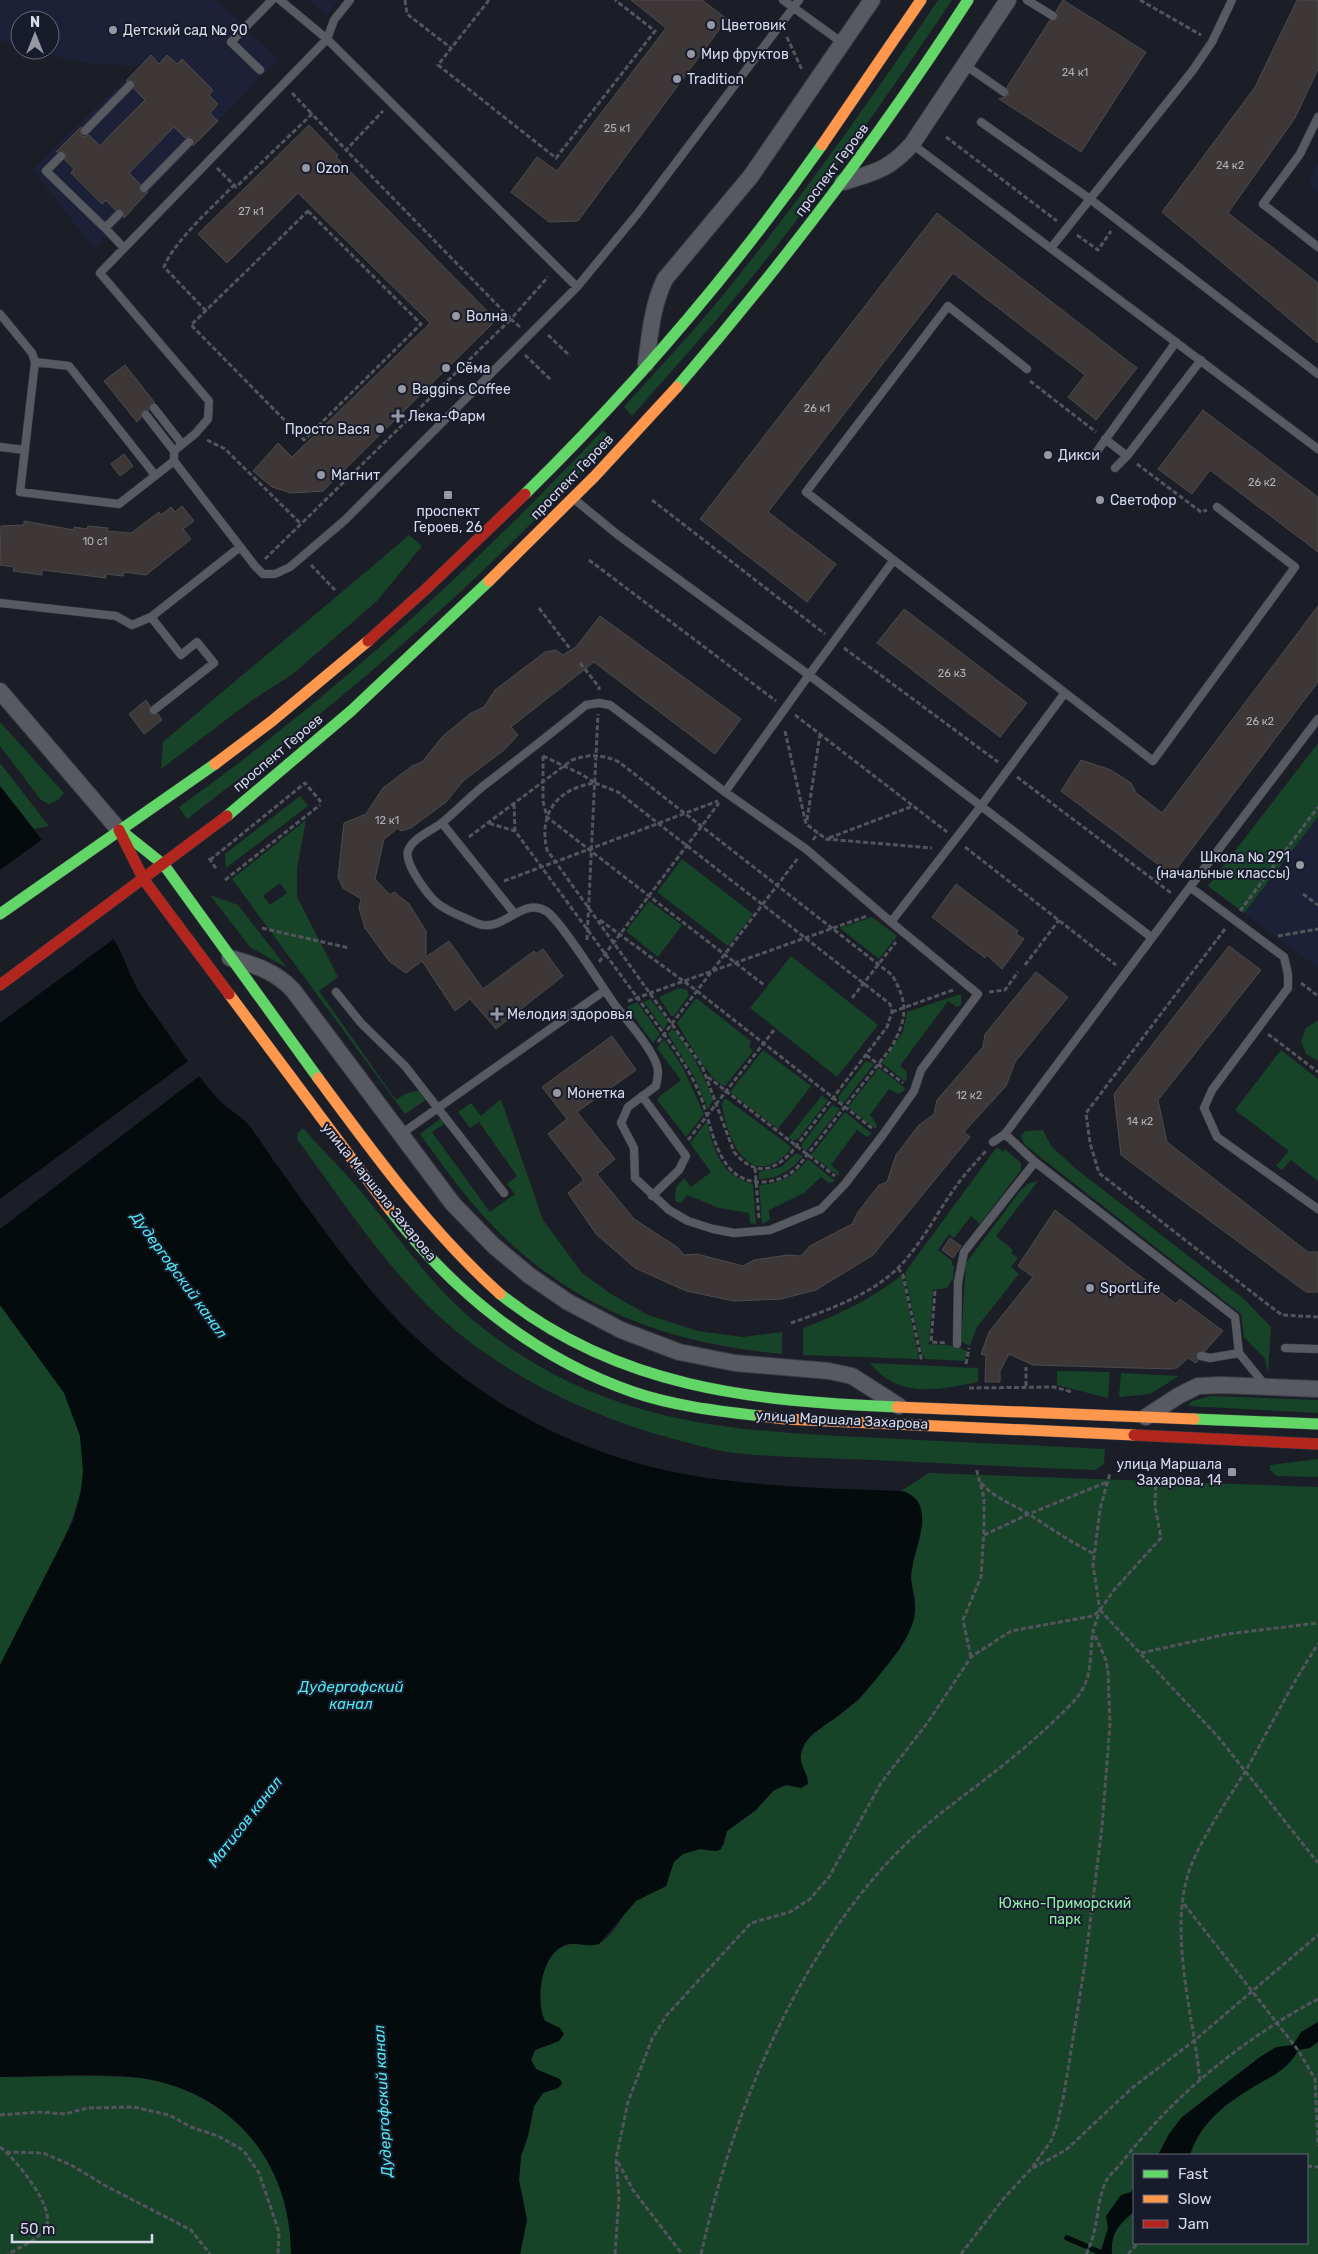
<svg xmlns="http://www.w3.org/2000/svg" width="1318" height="2254" font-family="Rubik,sans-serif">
<rect width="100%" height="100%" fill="#1c1e27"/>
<path fill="#1c2137" d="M0 0H216L278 59 94 249 33 169 139 66 92 64 27 50H50V20H20V48L0 40Z
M310 0H339L326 16Z
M1318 163V193L1308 184Z
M1318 817V968L1244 913Z"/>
<path fill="#174328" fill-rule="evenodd" d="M938 0H952C892 89 831 177 765 261 723 314 677 365 632 416L624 407C657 370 692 333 724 294 800 200 870 101 938 0Z
M603 430 611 438C485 581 338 704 187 819L179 807C333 697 473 568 603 430Z
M409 535 422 546 377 601 294 673 251 701 161 769 163 742C245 672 328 605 409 535Z
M0 722 64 793 59 799 49 804 41 800 0 746Z
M1318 743V817L1244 913 1208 886Z
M0 763 49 826 34 829 0 786Z
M300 796 308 806 226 868 225 854Z
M306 820 297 868V897L338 977 319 991 396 1100 405 1094 424 1089 427 1099 405 1114 232 879ZM280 883 287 893 270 905 263 896Z
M682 859 753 914 728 946 657 892Z
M210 895 238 905 287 968 250 947Z
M649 901 682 925 658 957 626 931Z
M872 917 897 936 879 959 840 928Z
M791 956 878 1025 837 1077 750 1008Z
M679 988 687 990 689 995 674 1016H671L659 997Z
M961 994V1005L957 1007 948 1001 900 1066 907 1072 906 1082 882 1063 903 1032 907 1012Z
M696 998 751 1041 749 1046 753 1051 725 1086C711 1084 685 1036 677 1023Z
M650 999 668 1021 664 1030 644 1002Z
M637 1002 660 1034 653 1043 627 1007Z
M1318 1020V1061L1306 1054 1301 1041 1306 1028Z
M672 1029C685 1037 708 1084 713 1100L708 1109 694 1076 668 1034Z
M664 1039 683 1068 704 1114 686 1137 658 1101 659 1097 681 1080 657 1048Z
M763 1050 811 1086 778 1129 730 1092Z
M1281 1050 1318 1079V1181L1291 1160 1282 1170 1276 1166 1289 1151 1235 1110Z
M866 1061 874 1064 843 1104 839 1100V1096Z
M879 1068 905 1088 904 1091 898 1094 889 1089 870 1115 877 1125 876 1129 848 1107Z
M822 1095 827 1100 826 1103 798 1139 793 1141 789 1137Z
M725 1098 790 1146 791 1149C751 1194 727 1141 722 1104Z
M501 1099 543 1220 582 1273 611 1294 648 1315 698 1331 742 1337 782 1332V1354C676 1344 586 1314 507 1240 473 1209 447 1171 420 1134L440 1119 443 1118 447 1122 432 1132 490 1212 515 1194 507 1184 517 1176 479 1122 470 1128 458 1112 471 1103 481 1116Z
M832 1105 840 1109 806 1151 802 1147V1144Z
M845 1112 872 1134 867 1137 857 1130 831 1165 839 1172V1176L811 1155Z
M707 1121C713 1150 722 1177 753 1184L756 1224 750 1223 749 1213 719 1208 687 1195 681 1203 675 1201 676 1187 684 1178 691 1187 711 1172 690 1143Z
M303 1128C321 1149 341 1168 359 1189 397 1234 428 1283 474 1321 601 1424 724 1431 880 1438 955 1442 1030 1445 1105 1449L1104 1463 1096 1470C1023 1467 949 1464 875 1460 826 1458 776 1458 727 1452 709 1449 691 1443 673 1439 583 1414 496 1372 428 1306 378 1256 339 1196 297 1139L298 1133Z
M1043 1130 1051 1146 1075 1168 1244 1299 1271 1327 1268 1373 1265 1359 1244 1337 1241 1314 1025 1145 1021 1136 1025 1131Z
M997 1147 1003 1152 1005 1149 1021 1163V1170L980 1224 971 1216 954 1238 949 1234 938 1250 952 1261V1265H954L953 1279 947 1288 933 1290 929 1344 957 1346 968 1352 964 1361 926 1359 922 1354 905 1276 906 1271Z
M796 1153 803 1156C790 1171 779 1179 759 1179V1172L781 1167Z
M808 1159 835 1181 829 1183 821 1177 804 1193 769 1210 770 1220 762 1224 759 1185C781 1183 794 1177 808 1159Z
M1038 1181 996 1236 1013 1250 1011 1253 1018 1258 1011 1267 1019 1274 977 1327 970 1346 961 1342 966 1263 1020 1191 1029 1183Z
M902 1275 919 1359 803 1355V1328C839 1315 871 1299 902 1275Z
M0 1305C21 1333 46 1361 63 1391 102 1463 79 1511 45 1577 30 1607 15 1636 0 1665Z
M870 1363 978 1368V1382C939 1390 898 1399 870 1363Z
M1057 1371 1110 1372 1108 1398 1057 1385Z
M1121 1373 1179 1376 1150 1394 1119 1397Z
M1211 1396 1318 1400V1413L1188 1406 1192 1401Z
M1318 1459V1477L1277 1476 1270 1470V1465Z
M929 1473 1318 1487V2254H520L527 2220 519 2180 521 2156 528 2136 534 2106 543 2093 558 2088 562 2082 536 2069 531 2060 535 2050 559 2041 560 2028 545 2021C535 2001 541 1955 564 1946 578 1940 590 1951 604 1940 617 1931 623 1912 635 1901 645 1893 656 1892 666 1886L673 1862 683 1854 700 1849 712 1851 724 1845 727 1831 756 1810 773 1791 780 1786 791 1785 796 1787 808 1779 799 1760 805 1743 812 1735 859 1700 877 1678 897 1652 914 1619 915 1598 911 1580 913 1564 907 1492 901 1491ZM1134 2155H1307V2243H1134Z
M94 2076C118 2077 143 2076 166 2083 245 2105 291 2174 291 2254H0V2077Z"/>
<path fill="#030b0d" d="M0 786C39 836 78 886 113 938 125 957 130 979 143 998 168 1032 192 1070 220 1101 229 1110 240 1115 248 1124 260 1139 269 1155 280 1169 306 1206 332 1242 360 1277 424 1358 513 1423 611 1455 705 1487 802 1487 901 1491 940 1501 914 1548 911 1573 910 1589 918 1603 914 1618 909 1640 890 1662 876 1679 864 1693 853 1705 838 1716 826 1725 812 1731 804 1745 795 1761 807 1769 808 1784L801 1788 786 1785 773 1791 756 1810 727 1831 721 1849 717 1851 700 1849 683 1854 674 1862 666 1886 636 1901 599 1944C588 1948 576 1941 565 1945 541 1954 535 2001 545 2021L560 2028 564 2034 559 2041 535 2050 531 2060 536 2069 560 2079 562 2084 558 2088 543 2093 534 2106 528 2136 521 2156 519 2180 527 2220 520 2254H291C291 2162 232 2092 141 2078 98 2072 44 2077 0 2077V1665L73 1521 81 1491 83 1471 80 1436 64 1393 0 1305Z
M1318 2022V2042L1310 2048 1298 2050C1289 2069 1272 2076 1255 2086 1225 2104 1201 2122 1190 2155H1158L1169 2134 1182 2117 1260 2057 1276 2047 1293 2045 1301 2032Z
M1134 2186V2212C1119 2224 1110 2234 1112 2254H1100L1108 2228 1106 2216 1121 2195 1131 2192Z"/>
<path fill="#1c1e27" d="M44 838 115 938 0 1023V870Z
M191 1059 202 1074 0 1229V1199Z"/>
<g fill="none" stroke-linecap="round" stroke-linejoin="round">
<path stroke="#030b0d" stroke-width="5.5" d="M1067 2238 1086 2246
M1092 2249 1104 2254"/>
</g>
<path fill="#3d3737" stroke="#4c4a4c" d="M631 0H702L727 19 578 221 549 222 511 192 537 157 557 171 666 28Z
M1063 0 1146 52 1081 152 999 99 1009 95 1007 87 1050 20 1057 19 1059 16 1056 11Z
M1297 0H1318V69L1295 118 1228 213 1318 283V343L1162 212 1255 87Z
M151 55 159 64 167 55 177 64 182 59 213 90 209 95 218 104 210 113 218 121 193 146V138L190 136 185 138 174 127 129 173 140 184V192H148L124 218 123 210H115L106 200 102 204 71 173 74 169 65 160 66 155 65 152H56L81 127V135L84 137 89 135 100 146 110 135 145 100 134 89V81H126Z
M309 125 338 155 336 157 496 320 323 491 291 493 272 487 253 471 278 443 292 457 430 323 298 193 227 263 198 234Z
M937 213 1137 368 1096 420 1068 397 1085 375 953 273 768 512 836 564 807 602 700 519Z
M125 365 155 403 149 405V410L142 411 141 418 137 422 104 381Z
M1203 410 1318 497V552L1210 470 1192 494 1158 469Z
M124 454 133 466 120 476 111 464Z
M182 506 194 521 183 529 191 539 146 575 124 572 123 576 106 574V578L42 570V575L13 571 14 567 0 565 1 526 24 525V521L74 530V527L87 529 88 526 108 528 107 531 131 533 159 512 161 515 171 507 175 512Z
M1318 606V682L1172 875 1061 791 1081 760 1111 770 1131 783 1136 793 1162 813Z
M904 609 1027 703 1000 737 877 643Z
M600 616 741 719 715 754 594 662 511 727 518 735 504 750 463 781 446 802 411 828 401 831 398 828 384 839 375 879 390 895 394 892 409 904 426 931V957L449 941 483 989 534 951 536 954 543 949 563 976 496 1029 470 999 455 1011 422 961 406 973 389 961 365 928 359 908 361 899 343 888 338 877 344 823 366 814 383 788 412 766 422 762 443 736 471 713 484 707 495 690 545 652 556 650 563 655 576 647Z
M146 700 150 706V714H158L162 720 144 734 129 714Z
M956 884 1018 931 1016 934 1024 939 1002 969 987 955 985 958 932 917Z
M1229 946 1261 970 1158 1100 1167 1142 1308 1252H1318V1292H1306L1121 1155 1114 1094Z
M1036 972 1068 997 1015 1062 1006 1086 964 1132 970 1137 873 1255 816 1290 781 1299 734 1301 686 1291 635 1268 596 1234 568 1193 584 1180 548 1134 567 1119 542 1087 612 1036 636 1070 577 1112 615 1159 597 1174 634 1219 677 1247 684 1255 697 1254 743 1266 754 1260 788 1255 801 1256 810 1246 852 1224 858 1212 879 1185 887 1182 896 1155 919 1125 934 1114 937 1100 983 1047 985 1034Z
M1055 1210 1176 1304 1180 1299 1223 1331 1205 1351 1197 1353 1198 1360 1196 1363 1188 1358 1177 1368 1170 1369 1033 1365 1009 1354 1000 1371V1382H985L986 1356 981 1354 989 1332 1033 1277 1018 1266Z
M950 1238 961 1246 953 1258 942 1250Z"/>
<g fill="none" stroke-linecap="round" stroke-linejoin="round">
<g stroke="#393b43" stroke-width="9">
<path id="lane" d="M280 0 327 39 577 287
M350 0 334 20 327 39 100 273 209 401 208 419 195 434 174 451V461L255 566 263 574H275L290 567 345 520 577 287 638 213 799 0
M783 0 844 44
M1027 0 1053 16
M965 65 1004 92
M260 70 231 42 272 0
M1318 117 1300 154 1263 204 1318 247
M981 122 1090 199 1318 374
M85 131 130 85
M912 144 1318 449
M61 156 46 171 105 228 119 214
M144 188 189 142
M105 228 124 248
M1051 248 1193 70 1212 42 1232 0
M0 314 32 353 35 362 20 492 119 504 174 461
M35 362 69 366 155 475
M1027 369 948 306 806 492 1153 761 1295 567 1217 507
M154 408 182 444
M146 415 174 451
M1105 439 1127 456
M0 447 25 450
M1095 454 1176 342
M1115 468 1127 456 1201 360
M574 499 618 535 809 675 725 792 610 705 599 703 586 705C552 733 517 760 482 787 469 798 456 811 443 822 433 830 412 838 408 851 404 863 427 894 436 902 445 911 464 917 476 923 503 935 520 896 546 911 560 919 602 987 615 1005 626 1020 657 1053 658 1071 658 1075 657 1081 656 1086L628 1107 621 1123 634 1148 635 1178 669 1210 688 1221 713 1229 734 1233 770 1230 821 1209 845 1184 882 1136 914 1091 921 1070 978 994 891 922 981 806 1151 937
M893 561 809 675 981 806 1064 694
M0 603 116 616 132 625 151 617 240 547
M151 617 181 655 197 642 214 663 154 710
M725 792 806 849 891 922
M442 823 514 913
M1190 887 1318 719
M336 992 361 1023 405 1066 504 1193
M642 1096 686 1156 679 1170 652 1196
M401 1134 604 991
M1005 1134 1035 1162 1235 1317 1239 1353 1265 1385
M993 1142 1005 1134 1190 887 1284 957 1288 974V988L1212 1090 1204 1108 1217 1137 1318 1209
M957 1344 958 1282 964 1252 1035 1162
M1285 1348 1318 1349
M1201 1356 1210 1358 1239 1353"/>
</g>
<g stroke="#393b43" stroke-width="18">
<path id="street" d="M843 182C875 172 889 170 912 144L1008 0
M646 364C650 334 652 306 665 279L751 176 872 0
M0 691 119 830
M230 958C255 965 275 971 293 990L453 1204 494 1246 530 1276 568 1302 621 1330 679 1352 735 1363 829 1371 852 1376 899 1406
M1146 1417 1178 1396 1198 1386 1221 1385 1318 1389"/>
</g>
<g stroke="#393b43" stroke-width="12">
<path id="fast" d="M677 387C783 264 880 136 968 0
M525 494C634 387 734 270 822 145
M227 816 351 711 489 581
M124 833 164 865 318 1078
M0 914 215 764
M390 1210C453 1292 535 1358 633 1392 674 1406 718 1411 760 1416
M500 1294C618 1388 752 1401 897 1407
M1194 1419 1318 1424"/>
</g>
<g stroke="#393b43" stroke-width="12">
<path id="slow" d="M822 145 921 0
M489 581 595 476 677 387
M215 764 272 721 368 641
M229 994 390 1210
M318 1078C375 1155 429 1230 500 1294
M897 1407 1194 1419
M760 1416 785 1419 1134 1435"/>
</g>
<g stroke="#393b43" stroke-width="12">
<path id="jam" d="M368 641 426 589 525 494
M119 830 144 880 229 994
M0 985 227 816
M1134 1435 1318 1444"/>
</g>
<path stroke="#53555d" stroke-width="3" stroke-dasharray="5 2.5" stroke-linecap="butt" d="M405 0 407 14 451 48
M489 0 438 65 556 158 655 31 615 0
M1140 0 1201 35
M787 37 802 70
M292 93 312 114
M946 137 1057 221
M217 168 236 187 312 114 346 150 383 111
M308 211 421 324 304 440 191 325Z
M1077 235 1098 250 1111 231
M206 311 164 267C174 241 214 206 234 185
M520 327 511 319 548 277
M548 335 570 356
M525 355 550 379
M1030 381 1096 432
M207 440 225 449 300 523
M1137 464 1201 512 1207 510
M652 500 825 634
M265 559 511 319 346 150
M589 560 776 701
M311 565 335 590
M539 608 571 650
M844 648 998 762
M580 663 599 687V690
M795 715 947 832
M785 731 806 824 826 839 932 848
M543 756V801L547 817 764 985
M543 756 581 774 595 783
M1017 777 1171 893
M595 783 618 792 890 1004 892 1012 887 1027 791 1153C771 1173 754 1175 734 1152L702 1066 547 850C538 813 558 788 595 783Z
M514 804 515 831
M807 820 820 734
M469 837 572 760C589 754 602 754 619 762L892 975C909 1004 907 1019 891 1048L796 1169C786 1177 775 1182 761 1182 714 1182 713 1122 698 1090 689 1070 677 1052 664 1034L515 831 488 823
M829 838 913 806
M813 840 818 833
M965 847 1116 965
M209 858 217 870
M210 860 305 783 321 802
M225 880 320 805
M504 881 718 801
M1303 894 1318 905
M1240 911 1318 807
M600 920 697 991 873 1129
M262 928 349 948
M1225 929 1086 1113 1090 1143 1099 1173 1262 1300 1282 1315 1318 1317
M1278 936 1318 929
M587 940 598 714
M599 962 719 803
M1025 965 1059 920
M1301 983 1318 996
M989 992 1005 990 1018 972
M852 998 896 942
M628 1001 867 916
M892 1012 953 990
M1268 1034 1318 1072
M658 1042 798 858
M866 1055 903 1083
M708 1077 835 1176
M688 1140 774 1030
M755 1168 759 1218
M898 1268 903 1275 922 1362
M935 1291 931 1342 946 1343
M791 1323C828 1310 871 1295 899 1267 925 1240 940 1206 963 1177 970 1168 978 1160 986 1151
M966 1364 969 1348
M1026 1386V1367
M969 1388 1054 1387 1072 1392
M981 1483C994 1498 1013 1504 1030 1515 1052 1529 1071 1542 1094 1554
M984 1535 1029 1514 1107 1482
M1100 1610 1219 1738 1318 1863
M1141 1653 1227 1634 1318 1623
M971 1657 963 1620 981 1577 984 1528V1498L976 1468
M1184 1904 1298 2050 1315 2079 1318 2146
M1200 2081C1194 2020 1170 1939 1187 1878 1195 1847 1227 1801 1245 1772 1269 1729 1291 1685 1318 1644
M0 2115 39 2112 65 2114 87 2108 134 2107 169 2115 191 2127 218 2136 243 2150 259 2173 279 2232 278 2254
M0 2147C15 2158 53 2205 47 2224 42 2239 20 2247 8 2254
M6 2152 43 2153 71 2165 106 2186 191 2230 210 2254
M618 2162 633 2190 682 2254
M1307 2166 1318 2167
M1033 2168 1066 2150 1132 2088 1195 2040 1318 1935
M615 2254 619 2197 616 2159 628 2102 652 2039 666 2016 751 1923 790 1912 810 1899 829 1877 881 1783 928 1722 971 1657 1011 1631 1093 1616 1100 1610 1114 1590 1161 1538 1155 1506 1156 1475
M701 2254C731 2123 782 1991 868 1885 889 1859 914 1835 941 1813 980 1783 1020 1754 1056 1719 1066 1709 1080 1697 1085 1684 1092 1668 1090 1648 1093 1632
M961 2254 1004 2198 1031 2169 1051 2141 1057 2125 1064 2094 1085 1964 1102 1827 1110 1724 1108 1672 1106 1660 1093 1631 1100 1610 1093 1565 1100 1509 1110 1473
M1086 2254C1099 2231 1095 2205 1106 2181 1110 2174 1118 2168 1123 2161 1174 2095 1244 2038 1318 1999
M1128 2254 1138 2243"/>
<use href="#lane" stroke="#585a62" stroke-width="8"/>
<use href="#street" stroke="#585a62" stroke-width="16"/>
<use href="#fast" stroke="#63d668" stroke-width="11"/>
<use href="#slow" stroke="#ff974d" stroke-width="11"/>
<use href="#jam" stroke="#b3261e" stroke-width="11"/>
</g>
<g fill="#9699a4" stroke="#171b2c" stroke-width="2">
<circle cx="711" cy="25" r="5"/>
<circle cx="113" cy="30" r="5"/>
<circle cx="691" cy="54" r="5"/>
<circle cx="677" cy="79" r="5"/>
<circle cx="306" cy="168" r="5"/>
<circle cx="456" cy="316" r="5"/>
<circle cx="446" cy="368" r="5"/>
<circle cx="402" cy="389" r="5"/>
<path d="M395.5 408.5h5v5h5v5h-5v5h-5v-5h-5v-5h5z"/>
<circle cx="380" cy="429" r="5"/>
<circle cx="1048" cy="455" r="5"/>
<circle cx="321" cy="475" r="5"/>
<rect x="443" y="490" width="10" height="10" rx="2.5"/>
<circle cx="1100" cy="500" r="5"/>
<circle cx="1300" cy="865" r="5"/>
<path d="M494.5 1006.5h5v5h5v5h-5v5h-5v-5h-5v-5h5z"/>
<circle cx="557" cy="1093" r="5"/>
<circle cx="1090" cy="1288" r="5"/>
<rect x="1227" y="1467" width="10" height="10" rx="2.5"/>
</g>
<g text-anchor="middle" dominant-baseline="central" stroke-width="4" stroke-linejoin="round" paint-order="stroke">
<g font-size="11" fill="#b0b2bb">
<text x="1075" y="72">24 к1</text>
<text x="617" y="128">25 к1</text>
<text x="1230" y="165">24 к2</text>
<text x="251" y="211">27 к1</text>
<text x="817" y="408">26 к1</text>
<text x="1262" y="482">26 к2</text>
<text x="95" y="541">10 с1</text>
<text x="952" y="673">26 к3</text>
<text x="1260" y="721">26 к2</text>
<text x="387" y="820">12 к1</text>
<text x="969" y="1095">12 к2</text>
<text x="1140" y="1121">14 к2</text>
</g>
<g font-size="14" fill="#d7dbe7" stroke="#171b2c" text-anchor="start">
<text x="721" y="25">Цветовик</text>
<text x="123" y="30">Детский сад № 90</text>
<text x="701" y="54">Мир фруктов</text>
<text x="687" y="79">Tradition</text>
<text x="316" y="168">Ozon</text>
<text x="466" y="316">Волна</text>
<text x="456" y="368">Сёма</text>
<text x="412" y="389">Baggins Coffee</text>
<text x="408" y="416">Лека-Фарм</text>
<text x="370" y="429" text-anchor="end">Просто Вася</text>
<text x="1058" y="455">Дикси</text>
<text x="331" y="475">Магнит</text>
<text x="1110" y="500">Светофор</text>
<text x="448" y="511" text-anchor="middle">проспект<tspan x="448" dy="16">Героев, 26</tspan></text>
<text x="1290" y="857" text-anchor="end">Школа № 291<tspan x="1290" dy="16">(начальные классы)</tspan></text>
<text x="507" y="1014">Мелодия здоровья</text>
<text x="567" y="1093">Монетка</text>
<text x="1100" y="1288">SportLife</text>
<text x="1222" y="1464" text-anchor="end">улица Маршала<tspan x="1222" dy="16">Захарова, 14</tspan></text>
</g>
<g font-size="14" fill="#d7dbe7" stroke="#171b2c">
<text transform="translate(832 170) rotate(-53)">проспект Героев</text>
<text transform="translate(572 477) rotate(-46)">проспект Героев</text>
<text transform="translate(278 753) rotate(-40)">проспект Героев</text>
<text transform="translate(379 1192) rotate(51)">улица Маршала Захарова</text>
<text transform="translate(842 1420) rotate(3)">улица Маршала Захарова</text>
</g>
<g font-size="14" fill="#93edab" stroke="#171b2c">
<text x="1065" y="1903">Южно-Приморский<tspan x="1065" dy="16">парк</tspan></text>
</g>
<g font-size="15" font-style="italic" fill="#4de7ef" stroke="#171b2c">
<text transform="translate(179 1275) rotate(54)">Дудергофский канал</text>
<text x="351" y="1687">Дудергофский<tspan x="351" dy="17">канал</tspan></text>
<text transform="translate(245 1822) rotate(-52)">Матисов канал</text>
<text transform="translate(383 2101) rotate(-93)">Дудергофский канал</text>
</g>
</g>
<rect x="1133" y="2154" width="175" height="90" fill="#171b2c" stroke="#646877"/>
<rect x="1143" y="2170" width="25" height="8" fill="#63d668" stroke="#646877"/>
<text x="1178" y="2179" font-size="15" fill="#d7dbe7">Fast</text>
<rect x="1143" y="2195" width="25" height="8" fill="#ff974d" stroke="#646877"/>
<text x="1178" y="2204" font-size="15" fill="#d7dbe7">Slow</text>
<rect x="1143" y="2220" width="25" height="8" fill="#b3261e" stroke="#646877"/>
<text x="1178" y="2229" font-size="15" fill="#d7dbe7">Jam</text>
<g transform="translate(35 35)"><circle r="24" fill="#171b2c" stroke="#646877"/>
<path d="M0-4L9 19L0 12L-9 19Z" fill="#9699a4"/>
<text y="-8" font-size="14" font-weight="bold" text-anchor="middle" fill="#d7dbe7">N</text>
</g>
<path d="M12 2234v8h140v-8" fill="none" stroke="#d7dbe7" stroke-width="2.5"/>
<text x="20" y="2234" font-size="15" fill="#d7dbe7" stroke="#171b2c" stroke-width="4" paint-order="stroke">50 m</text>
</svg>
